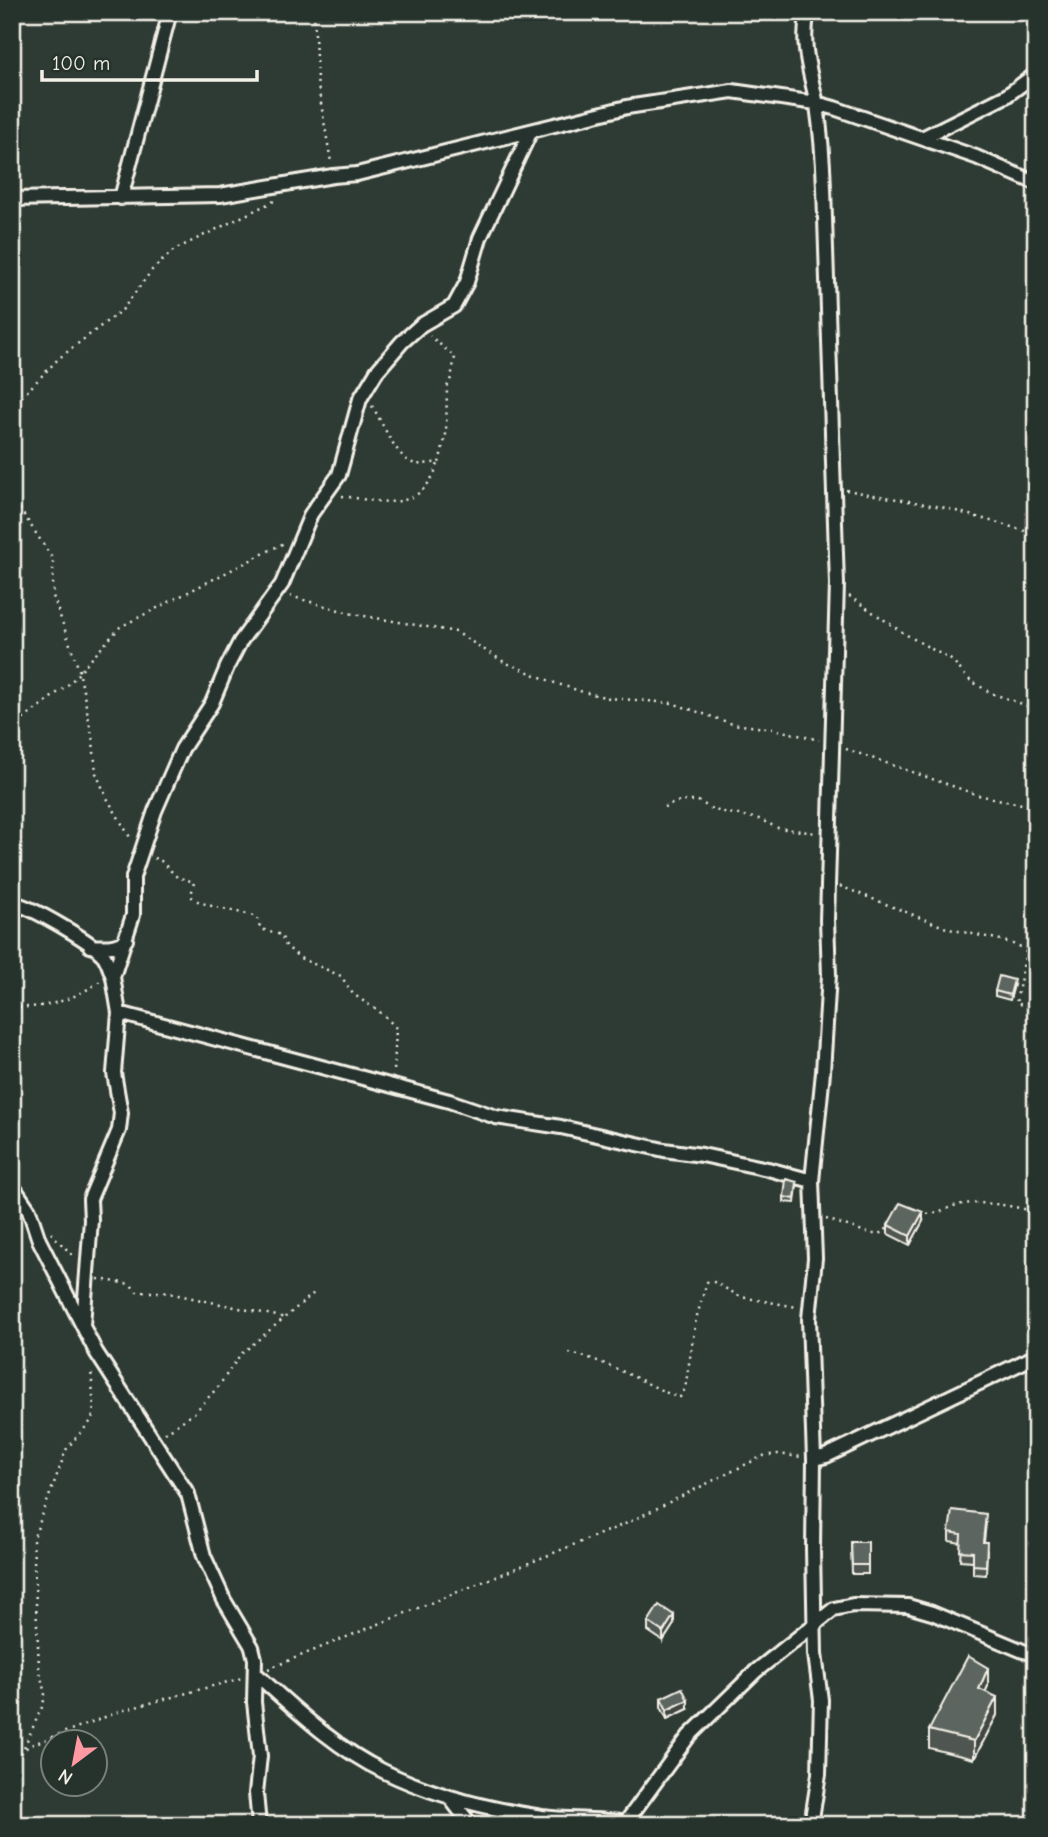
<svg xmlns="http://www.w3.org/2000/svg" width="1048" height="1837" font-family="'Comic Neue',sans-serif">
<rect width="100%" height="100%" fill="#2e3b34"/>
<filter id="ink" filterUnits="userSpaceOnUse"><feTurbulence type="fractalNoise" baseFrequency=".0143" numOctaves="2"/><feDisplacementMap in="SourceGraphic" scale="14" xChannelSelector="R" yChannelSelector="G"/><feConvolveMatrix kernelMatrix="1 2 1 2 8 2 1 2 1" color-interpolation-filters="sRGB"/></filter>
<g filter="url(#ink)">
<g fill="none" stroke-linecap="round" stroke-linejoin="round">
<g stroke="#f4f1e8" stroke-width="18">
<path id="street" d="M808 12C800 45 811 73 817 105 821 133 823 160 824 188L837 584 827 920 829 975 823 1072 812 1181 815 1258 809 1319 814 1459 813 1549 815 1654 821 1700 819 1774 811 1825
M922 138 1006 96 1036 74
M121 198 170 12
M12 199 220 195 333 176 357 174 627 107 732 91 816 103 834 108 976 157 1036 183
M12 903C31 906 92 942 104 956 108 962 110 970 113 977
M90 946C103 947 116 948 126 940
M119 1013 449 1101 496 1117 561 1127 664 1150 702 1155 768 1169 812 1181
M12 1185 29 1210 39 1240 96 1352 188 1494 204 1556 224 1600 252 1647 255 1659 254 1702 260 1756 256 1793 259 1825
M83 1325 91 1220 90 1199 119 1130 121 1113 114 1073 119 1013 113 977 133 915V877L155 811 182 749 212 703 227 667 240 642 282 584 311 514 339 475 360 399 377 371 402 342 421 325 454 306 467 282 480 238 531 131
M814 1459 826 1456 1036 1356
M256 1674C295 1709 335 1748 383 1771 432 1795 488 1809 542 1817 574 1821 607 1818 638 1825
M450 1798 471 1825
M626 1822 689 1736 756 1671 834 1609 853 1605 908 1606 932 1613 1023 1651 1036 1654"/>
</g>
<path stroke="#f4f1e8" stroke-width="2.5" stroke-dasharray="2 5" stroke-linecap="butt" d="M314 12 317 80 331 162
M372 406C382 421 397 461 416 464 423 465 431 462 439 463L446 434 447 387 451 378 455 357 430 336
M12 407 58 359 123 309 152 270 174 250 276 200
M846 490 942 507 1036 534
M342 496C385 502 420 514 438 464
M12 497 53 559V596L79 670 93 741 96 773 107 798 131 839
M290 596 353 614 456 632 504 662 555 683 583 692 609 698 672 703 733 724 774 729 819 740
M849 596 905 634 953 661 968 679 991 693 1036 709
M12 728 70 683 120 627 284 543
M846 749 978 795 1036 807
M664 807 680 801H698L714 810 759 819 778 828 816 833
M154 858 161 861 177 877 194 882 191 896C200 907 240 911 257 917 259 933 270 931 281 935L286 946 300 958 341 976 353 994 384 1015 396 1028 394 1072
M840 886 949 929 1001 940 1036 952
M1026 951 1016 1003 1036 1009
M12 1007C45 1009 74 1000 100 981
M920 1213C939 1217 945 1206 963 1204 985 1201 1014 1206 1036 1212
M826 1219 872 1234H879L888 1228
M51 1233 75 1258
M98 1279 130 1284 137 1292H164L286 1318
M569 1353C596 1358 619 1370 643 1381 656 1387 666 1394 680 1397L685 1389 696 1319 707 1282 712 1281 741 1297 797 1307
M165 1433 194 1413 218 1387 240 1355 314 1293
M268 1669 625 1524 763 1456 778 1454 801 1457
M24 1747 43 1705 45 1695 39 1667 33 1540 67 1448 92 1420 94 1408 91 1369
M12 1764 28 1746 121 1711 242 1678"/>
<use href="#street" stroke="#26332d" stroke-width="12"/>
</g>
<path fill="#4f5751" stroke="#f4f1e8" stroke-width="2" d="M1014 985 1010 1000 995 996V991Z
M797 1186 795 1203 784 1202V1197Z
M923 1221 910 1245 888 1234V1225Z
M986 1523 984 1542 987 1551 986 1575 973 1574V1561L960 1560 961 1543 949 1541V1532Z
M851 1542H868V1574H852Z
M648 1622 674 1624 663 1641 648 1631Z
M988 1686 985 1692 997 1715 974 1759 929 1748V1730Z
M661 1698 688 1709 667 1719 661 1707Z"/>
<path fill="#404742" stroke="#f4f1e8" stroke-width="2" d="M923 1212V1221L910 1245V1236Z
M674 1615V1624L663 1641V1632Z
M988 1668V1686L979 1707V1689Z
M997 1697V1715L974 1759V1741Z
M688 1700V1709L667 1719V1710Z"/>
<path fill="#5c655e" stroke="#f4f1e8" stroke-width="2" d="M999 976 1014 980 1010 995 995 991Z
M786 1179 797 1182 795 1199 784 1197Z
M900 1203 923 1212 910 1236 888 1225Z
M952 1510 986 1514 983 1542H987L986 1566 973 1565V1552L960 1551 961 1534 949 1532Z
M851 1542H868V1565H852Z
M659 1605 674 1615 663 1632 648 1622Z
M968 1656 988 1668 979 1689 997 1697 974 1741 929 1730Z
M682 1688 688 1700 667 1710 661 1698Z"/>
</g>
<rect width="1048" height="1837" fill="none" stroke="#26332d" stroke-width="42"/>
<rect x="21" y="21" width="1006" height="1795" fill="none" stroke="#f4f1e8" stroke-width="2.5" filter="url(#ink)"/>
<g transform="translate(74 1763) rotate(212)"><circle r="33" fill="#26332d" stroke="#787f78" stroke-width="2"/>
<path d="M0-5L12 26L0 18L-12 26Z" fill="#ff9aa2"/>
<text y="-10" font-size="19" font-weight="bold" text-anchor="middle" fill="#f4f1e8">N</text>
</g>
<path d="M42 70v10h215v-10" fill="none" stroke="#f4f1e8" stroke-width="3.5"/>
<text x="52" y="70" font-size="21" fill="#f4f1e8" stroke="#26332d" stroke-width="5" paint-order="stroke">100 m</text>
</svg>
